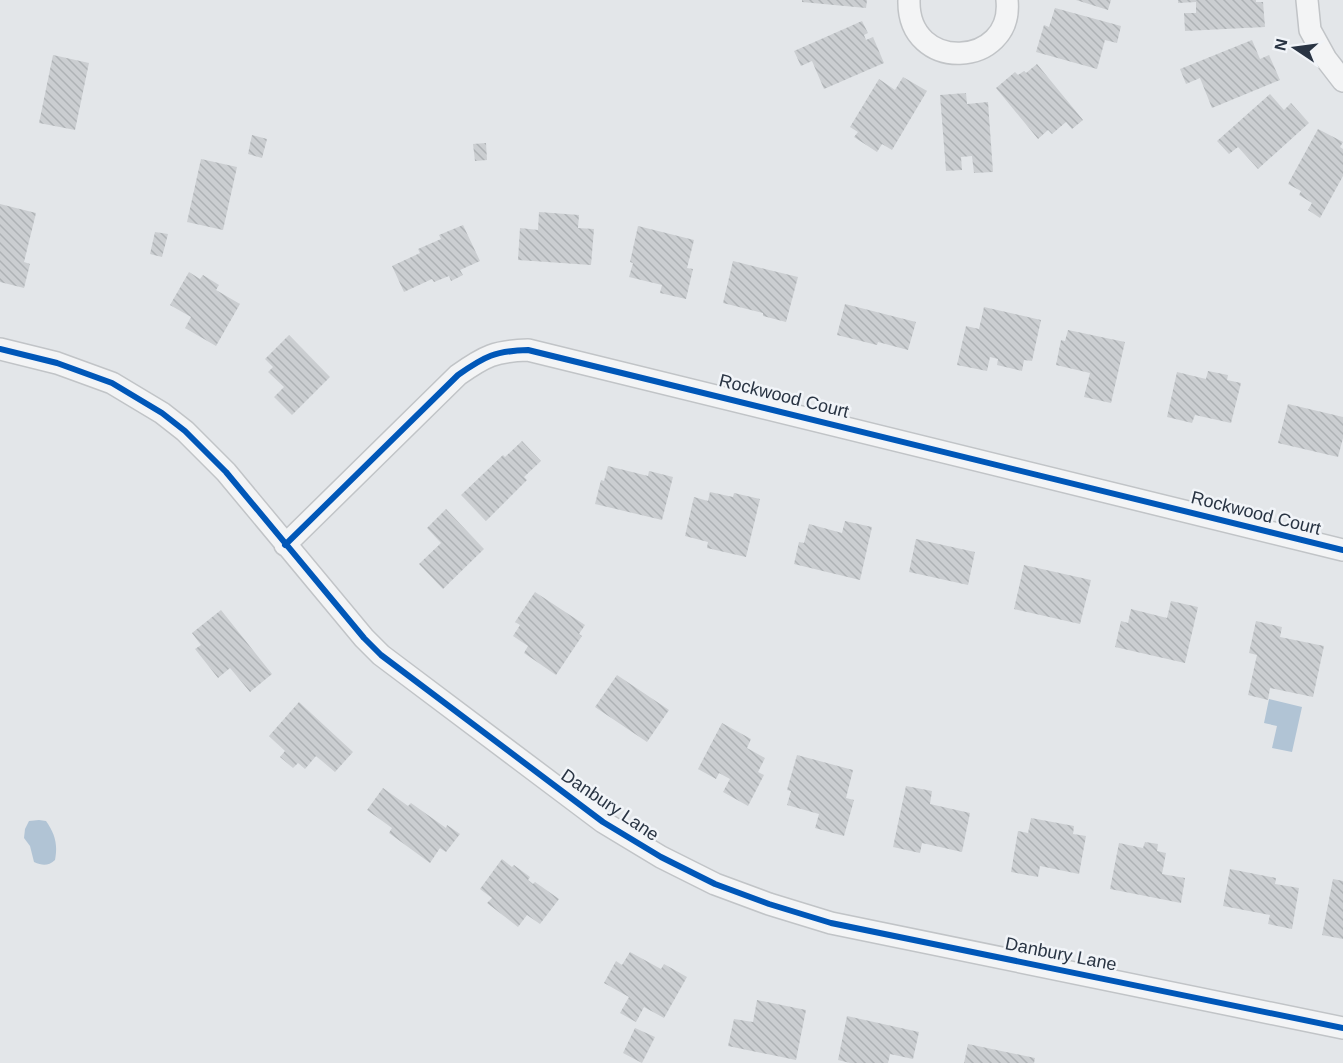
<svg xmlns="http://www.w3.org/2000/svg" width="1343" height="1063" font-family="Helvetica,sans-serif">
<defs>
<pattern id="building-back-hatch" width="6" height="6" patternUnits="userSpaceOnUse" patternTransform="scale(1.5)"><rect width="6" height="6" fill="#cbced1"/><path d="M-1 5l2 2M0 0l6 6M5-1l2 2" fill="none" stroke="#aeb2b5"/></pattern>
</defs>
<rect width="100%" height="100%" fill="#e3e6e9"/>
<path fill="#b1c4d5" d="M1269 699 1302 707 1292 752 1272 748 1277 726 1264 723Z
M39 820 46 821C55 834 58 844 55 860 48 866 43 866 34 862L30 846 24 838 25 829 29 821Z"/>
<path fill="url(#building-back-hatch)" d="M802 0H867L866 8 802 2Z
M1076 0H1111L1108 10Z
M1178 0H1256V2H1263L1265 27 1185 31 1184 13H1196V2L1178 3Z
M1055 8 1121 26 1117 43 1105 40 1097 69 1036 52 1044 25 1049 27Z
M862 21 868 33 864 35 866 40 873 37 884 63 824 89 812 61 801 66 794 51Z
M1252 40 1260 59 1269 55 1280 80 1212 108 1200 78 1186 84 1180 69Z
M53 55 89 63 75 130 39 123Z
M1037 64 1083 120 1072 129 1066 122 1052 134 1048 130 1038 139 996 88 1015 72 1018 75 1024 71 1026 73Z
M903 77 927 91 892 150 882 144 877 152 854 137 858 132 850 127 879 79 895 90Z
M966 93 967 104 988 102 993 172 974 173 972 156 961 157 962 170 946 171 940 95Z
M1270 94 1284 110 1291 103 1309 123 1258 169 1238 147 1229 154 1217 141Z
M1318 129 1343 142 1340 147 1343 149V176L1320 218 1308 210 1312 203 1299 195 1301 191 1288 184Z
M252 135 267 139 262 158 248 154Z
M486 143 487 160 475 161 473 144Z
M201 159 237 167 223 230 187 222Z
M0 204 36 213 24 262 30 264 24 288 0 282Z
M539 212 579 215 578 228 594 229 591 265 518 260 520 228 538 230Z
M463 225 480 261 460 270 463 275 451 281 449 276 434 282 432 279 404 292 392 266 420 253 418 249 441 239 439 235Z
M638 226 694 240 687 268 693 269 686 299 660 293 662 285 629 277 633 263 630 262Z
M155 232 168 234 162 257 150 254Z
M733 261 798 277 786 322 763 316V313L723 303Z
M189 272 200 279 203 275 219 285 216 290 240 304 216 346 185 328 191 317 170 305Z
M845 304 916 322 908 350 878 342 877 345 837 335Z
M984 307 1041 320 1032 361 1024 360 1022 371 997 365 998 359 990 357 987 371 957 365 966 326 979 329Z
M1068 330 1125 342 1111 403 1084 397 1090 373 1056 365 1061 340 1065 341Z
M289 335 330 377 292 415 274 397 284 387 268 372 273 367 265 359Z
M1208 371 1228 375 1227 380 1241 383 1231 423 1195 415 1192 423 1167 417 1177 372 1206 379Z
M1288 404 1343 417V438L1338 457 1278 443Z
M522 441 541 461 524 477 527 480 486 521 461 495 503 455 505 457Z
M608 466 648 476 649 471 673 477 662 520 595 504 601 480 604 481Z
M710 492 733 497 734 493 760 499 746 557 707 548 708 542 685 536 694 497 708 501Z
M446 509 484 549 443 589 419 564 441 543 427 528Z
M845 521 872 527 860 580 794 564 799 542 804 543 809 524 842 533Z
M916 539 975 552 968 585 909 572Z
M1024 565 1091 580 1080 624 1014 609Z
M535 592 585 625 579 634 582 636 556 675 524 653 528 646 513 636 520 625 515 622Z
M1171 601 1198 607 1185 663 1115 647 1121 621 1128 623 1131 609 1167 618Z
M221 610 272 674 250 692 230 668 218 678 195 649 201 645 192 633Z
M1256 621 1282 627 1280 637 1324 646 1313 697 1270 688 1268 700 1248 695 1257 655 1249 653Z
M617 675 669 710 647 742 595 707Z
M299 702 353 752 335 772 316 756 305 769 298 763 293 768 280 757 285 751 269 736Z
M722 723 751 739 747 748 765 758 758 772 764 775 748 806 723 792 730 779 719 773 716 779 698 769Z
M797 755 853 770 846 798 854 800 844 836 815 828 819 814 787 805 791 791 787 790Z
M906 786 932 791 930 804 970 813 962 852 922 843 920 853 893 847Z
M383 788 408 806 411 803 446 828 447 825 460 834 446 852 440 848 430 863 389 833 392 828 367 810Z
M1031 818 1074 826 1073 834 1086 836 1079 874 1040 866 1038 877 1011 872 1018 831 1028 833Z
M1145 842 1158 844 1157 851 1166 853 1162 874 1185 878 1181 903 1110 889 1119 843 1143 848Z
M502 859 512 867 514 865 530 877 528 880 533 884 535 882 559 899 540 924 527 915 518 927 487 903 492 898 480 889Z
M1230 869 1276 878 1275 884 1299 888 1292 929 1268 924 1270 915 1223 906Z
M1333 879 1343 881V939L1322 935Z
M630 952 661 969 664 964 687 977 664 1018 644 1007 636 1022 620 1013 629 997 604 983 616 961 622 965Z
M757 1000 806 1010 796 1060 728 1046 734 1019 753 1022Z
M847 1016 919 1032 913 1059 890 1054 888 1063H850L838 1060Z
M635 1028 655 1037 642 1063 623 1053Z
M968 1044 1035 1058 1034 1063H964Z"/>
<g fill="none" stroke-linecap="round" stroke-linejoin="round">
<g stroke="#c1c4c7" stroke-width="24">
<path id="minor" d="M909 0C907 74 1014 68 1007 0
M1307 0 1310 30 1326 59 1343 81
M0 349 57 363 112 383 162 413 185 431 226 472 364 638 381 655 603 822 661 857 715 884 769 904 831 923 1343 1028
M285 545 458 375C485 356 495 351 528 350L1343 550"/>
</g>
<use href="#minor" stroke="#f3f4f5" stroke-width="21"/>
<g stroke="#f1f4f8" stroke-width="10">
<path id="cycleway" d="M0 349 57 363 112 383 162 413 185 431 226 472 364 638 381 655 603 822 661 857 715 884 769 904 831 923 1343 1028
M285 545 458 375C485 356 495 351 528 350L1343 550"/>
</g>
<use href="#cycleway" stroke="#0057b8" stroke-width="6"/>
</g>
<g text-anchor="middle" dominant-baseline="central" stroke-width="5" stroke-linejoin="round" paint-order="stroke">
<g font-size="18" fill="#293443" stroke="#f1f4f8">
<text transform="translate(784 396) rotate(14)">Rockwood Court</text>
<text transform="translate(1256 513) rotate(14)">Rockwood Court</text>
<text transform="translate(610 805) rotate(34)">Danbury Lane</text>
<text transform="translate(1061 954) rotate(11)">Danbury Lane</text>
</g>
</g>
<g transform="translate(1295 48) rotate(283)" stroke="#f1f4f8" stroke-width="4.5" paint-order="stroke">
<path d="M0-4.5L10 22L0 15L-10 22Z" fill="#293443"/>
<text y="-9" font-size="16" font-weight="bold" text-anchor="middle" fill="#293443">N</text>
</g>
</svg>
